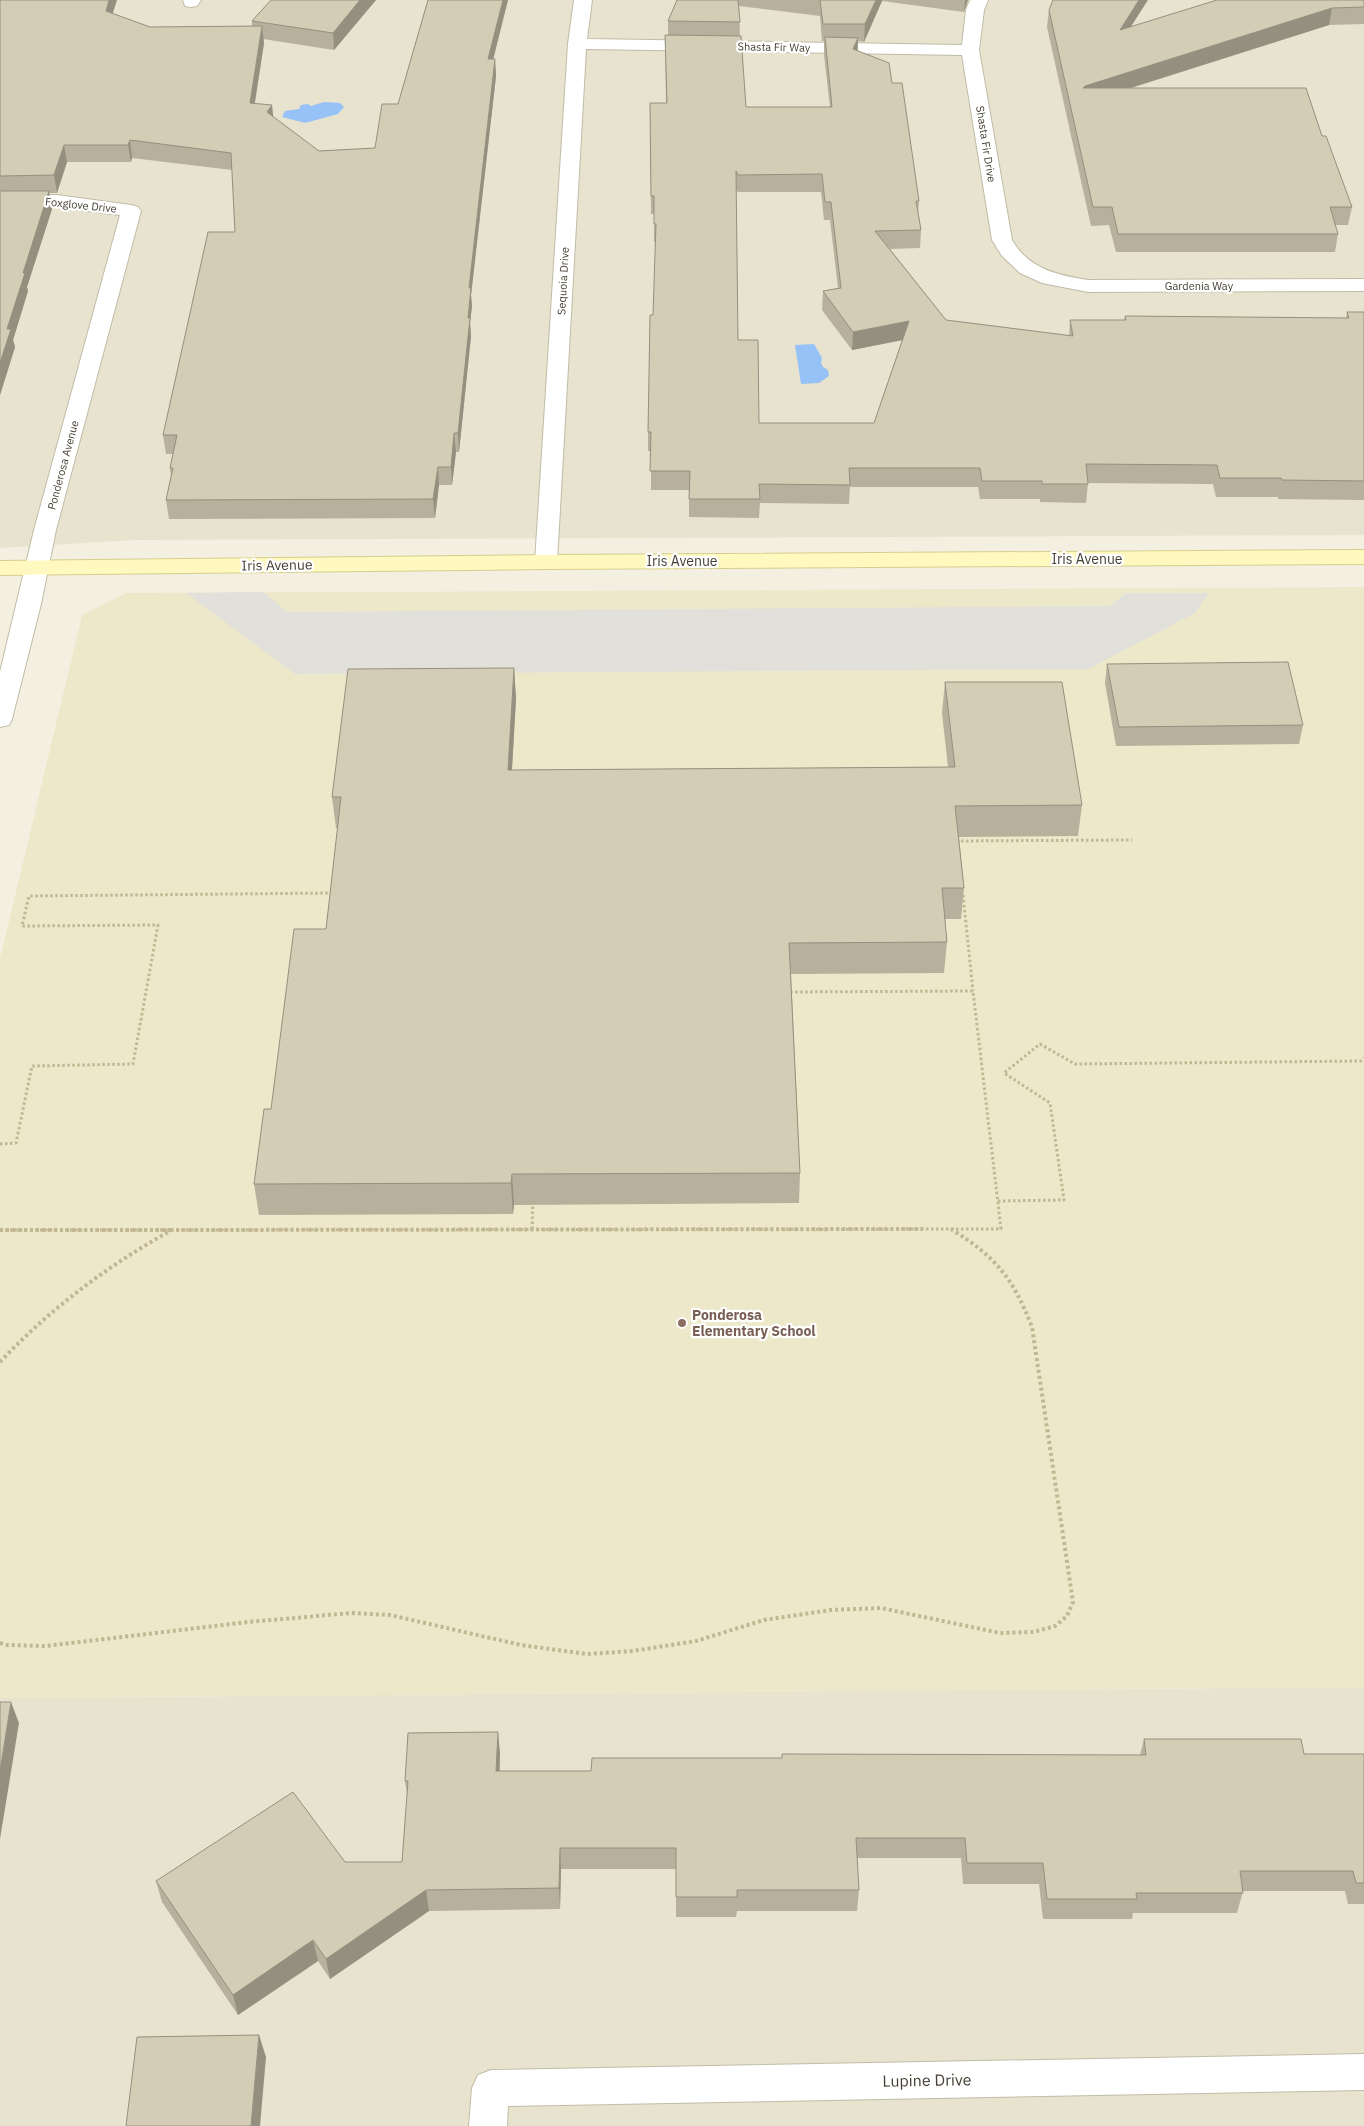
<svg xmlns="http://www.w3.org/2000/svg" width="1364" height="2126" font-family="'IBM Plex Sans',sans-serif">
<rect width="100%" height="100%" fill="#f3f0e1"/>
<path fill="#e7e3cf" d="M0 0H1364V535L135 540 0 548Z
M1364 1687V2126H0V1698Z"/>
<path fill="#ede8c9" d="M1364 587V1687L0 1698V959L82 615 127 593Z"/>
<path fill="#e2e0db" d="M263 592 287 612 1110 606 1126 593H1209L1195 613 1088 669 295 674 186 593Z"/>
<path fill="#96c2f7" d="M324 102 340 103 344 107 338 114 305 123 282 117 285 111 299 109 301 105 308 104 311 106Z
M814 344 822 358 821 363 823 367 828 370 829 376 819 383 801 384 795 345Z"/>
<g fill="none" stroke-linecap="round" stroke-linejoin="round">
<g stroke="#c1bca6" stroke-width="2">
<path id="street" d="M183 0H201L197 6 191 7 185 6Z
M574 0H592L587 39 962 45 966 10 970 0H988L984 10 979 50 1012 240C1029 269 1057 275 1088 280L1364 279V291L1088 292 1042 283 1020 273 1002 256 992 240 962 55 586 49 557 562 554 567 546 569 538 567 535 562 568 44Z
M0 195H57L131 205 138 207 141 211 56 530 41 604 12 719 9 725 0 727V672L34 530 120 215 57 207H0Z
M1364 2054V2090L508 2106 507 2126H469L472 2088 478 2075 491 2070Z"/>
</g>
<g stroke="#d7ce8c" stroke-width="2">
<path id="secondary" d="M1364 550V564L546 569 0 575V561L546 555Z"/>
</g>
<path stroke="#c2b793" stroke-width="3" stroke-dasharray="2.5 2.5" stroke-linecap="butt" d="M956 841 1132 840
M963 895 973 991
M0 1144 16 1143 32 1066 133 1064 158 925 22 926 29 896 333 893
M998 1201 1064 1200 1050 1103 1004 1073 1040 1044 1075 1064 1361 1061 1364 1058
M532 1229 533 1201
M951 1229 953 1230
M0 1230H171
M171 1230 1001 1229 973 991 788 992"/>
<path stroke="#c2b793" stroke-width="4" stroke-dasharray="3 3" stroke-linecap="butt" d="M0 1230H171
M0 1362C51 1308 107 1266 172 1230L923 1229
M0 1643 7 1645 46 1646 248 1622 352 1613 390 1615 521 1645 587 1654 633 1651 696 1641 764 1620 831 1610 881 1608 1000 1633 1034 1632 1055 1626 1067 1616 1073 1602 1032 1327C1013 1278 996 1257 951 1229"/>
<use href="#street" fill="#fff" fill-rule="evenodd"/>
<use href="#secondary" fill="#fff8bf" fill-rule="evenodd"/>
</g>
<path fill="#b6b09d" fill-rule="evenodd" d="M0 0 113 14 150 27 252 26V21L271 0H376L334 50 263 39 264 43 255 103 319 151 375 148 398 104 428 0H508L493 59H495L496 76 471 295 472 306 470 323 471 336 459 452H456L452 485H439L435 518 169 519 166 500 171 476 170 468 173 454H166L163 435 235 232 232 170 132 158 131 162H67L57 193H49L52 209 27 287 28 291 13 340 15 347 0 395Z
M677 0H968L964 12 882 1 864 42 858 41V51L892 83 919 201 918 213 921 230 920 248 890 249 946 320 1069 336 1070 320H1124L1125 316 1346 318 1347 312H1364V500L1278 499V497H1216L1213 484 1088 483 1086 503 1040 502V499H980L978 487H850L849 504 760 503 759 518 689 517V490H651V451H648V432L656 242H654V214H651L650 103H666L665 35H668V21ZM739 6 820 16 822 41H824V55L830 107H746L740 36ZM736 190 738 192H821L824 220H830L838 288 823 291 822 310 852 350 902 340 874 423H759L738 340Z
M1364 0V24L1329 25 1131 88 1322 136 1352 207 1348 225H1335L1338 234 1335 252H1116L1109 225 1091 226 1047 27 1049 10 1131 27Z
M1107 664 1303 725 1299 744 1116 746 1105 683Z
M514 668 516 699 512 770 948 767 942 713 945 682 1082 805 1078 836 959 837 964 888 961 919H945L947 942 944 973 791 974 800 1173 799 1203 514 1205 513 1214 259 1215 254 1184 271 1109 326 929 338 828H336L332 797Z
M1144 1739 1304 1754H1364V1904H1348L1345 1891H1243L1237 1913H1133L1132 1919H1043L1039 1884H963L961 1858H857L859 1890 857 1911H737L736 1917H676V1869H561L560 1909 429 1911 330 1979 318 1961 238 2015 162 1902 156 1881 345 1862H402L407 1793 405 1781 500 1753V1771H591L782 1758 1140 1755Z"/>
<path fill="#94907f" d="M109 0H117L108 28 106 11Z
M360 0H376L334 50 333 33Z
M503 0H508L489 76 488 59Z
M876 0H882V1L864 42 865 24Z
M965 0H968L964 12Z
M1139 0H1148L1118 47 1120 30Z
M1332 8 1329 25 1083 103V88L1085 86Z
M262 26 264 43 252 120 250 103Z
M858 38 857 55 853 49Z
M495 59 496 76 471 295 472 306 470 323 471 336 459 452 458 433 468 318 469 288Z
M272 105 274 123 267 112Z
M130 140 132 158 131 162 128 145Z
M64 145 67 162 57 193 54 175Z
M49 191 52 209 27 287 28 291 13 340 15 347 0 395V363L7 329 23 273Z
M909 321 908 339 852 350 853 332Z
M454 433 456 452 452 485 451 467Z
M438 467 439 485 435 518 433 499Z
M514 668 516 699 510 801 508 770Z
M512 1174 514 1205 513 1214 511 1183Z
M11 1702 19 1723 0 1839V1771Z
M498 1732 500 1753 498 1792 496 1771Z
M560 1848 561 1869 560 1909 559 1888Z
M426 1890 429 1911 330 1979 326 1959Z
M313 1940 318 1961 238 2015 233 1995Z
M259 2035 266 2057 260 2126H251Z"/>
<path fill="#d4cdb6" stroke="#94907f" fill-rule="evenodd" d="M0 0H109L106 11 150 27 262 26 250 103 272 105 267 112 319 151 375 148 382 104H398L428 0H503L488 59H495L469 288H471L468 318H470L458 433H454L451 467H438L433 499 166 500 173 468H170L177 435H163L208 232H235L231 153 130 140 128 145H64L54 175 0 176Z
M271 0H360L333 33 252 21Z
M677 0H738L740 22 668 21Z
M820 0H876L865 24H823Z
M1053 0H1139L1120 30 1217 0H1364V7L1332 8 1085 86 1083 88H1306L1322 136H1326L1352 207H1330L1338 234H1118L1112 207H1093L1049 10Z
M665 35 741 36 746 107H832L825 37 858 38 853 49 889 63 892 83H902L919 201H916L921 230 875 231 946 320 1073 336 1070 320H1126L1125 316 1349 318 1347 312H1364V481L1282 480 1281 478H1220L1217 465 1086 464 1088 484H1042V481H982L980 468H849L850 485 759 484 760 499H689L690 471H650L651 432H648L650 315H653L656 224H654V196H651L650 103H667ZM736 171 738 175 822 174 825 202H831L841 288 823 291 853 332 909 321 874 423H759L758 340H738Z
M0 191H49L23 273H25L7 329H11L0 363Z
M1288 662 1303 725 1119 727 1107 664Z
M514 668 508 770 955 767 945 682H1062L1082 805 955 806 964 888H942L947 942 789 943 800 1173 512 1174 511 1183 254 1184 264 1109H271L294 929H326L341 797H332L348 669Z
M0 1702H11L0 1771Z
M498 1732 496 1771H591L592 1758H782V1754L1146 1755 1144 1739H1301L1304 1754H1364V1883H1356L1353 1871H1240L1243 1893H1136L1137 1899H1047L1043 1863H967L965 1838H856L859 1890H737V1897H676V1848H560L559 1888 426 1890 326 1959 313 1940 233 1995 156 1881 293 1792 345 1862H402L408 1781H405L408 1733Z
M259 2035 251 2126H126L137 2037Z"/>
<circle fill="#8d6e63" stroke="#fff" stroke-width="2" cx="682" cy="1323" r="5"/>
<g text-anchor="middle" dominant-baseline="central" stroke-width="4.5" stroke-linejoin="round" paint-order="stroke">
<g font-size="11" fill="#443f32" stroke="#fff">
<text transform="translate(774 47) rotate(1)">Shasta Fir Way</text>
<text transform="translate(986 144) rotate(81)">Shasta Fir Drive</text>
<text transform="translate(81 205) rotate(6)">Foxglove Drive</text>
<text transform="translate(563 281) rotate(-87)">Sequoia Drive</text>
<text x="1199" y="286">Gardenia Way</text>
<text transform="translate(63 465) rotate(-75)">Ponderosa Avenue</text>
</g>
<g font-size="14" fill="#443f32" stroke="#fff">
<text x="1087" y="559">Iris Avenue</text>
<text x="682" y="561">Iris Avenue</text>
<text transform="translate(277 565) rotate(-1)">Iris Avenue</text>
</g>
<g font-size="14" font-weight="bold" fill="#785e54" stroke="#fff" text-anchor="start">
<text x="692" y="1315">Ponderosa<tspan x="692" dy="16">Elementary School</tspan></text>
</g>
<g font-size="16" fill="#443f32" stroke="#fff">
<text transform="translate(927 2080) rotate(-1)">Lupine Drive</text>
</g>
</g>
</svg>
